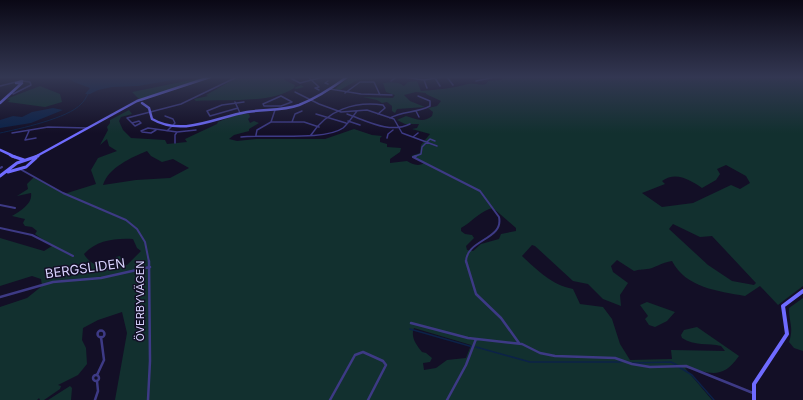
<svg xmlns="http://www.w3.org/2000/svg" width="803" height="400" font-family="Inter,sans-serif">
<rect width="100%" height="100%" fill="#130f26"/>
<path fill="#12302f" fill-rule="evenodd" d="M206 77 145 98 139 99 132 92Z
M238 77H286L284 80 295 85 294 88 301 85 304 87 296 89 294 88C271 104 223 99 196 101L194 99 208 96 206 95Z
M350 77H381L378 79 357 80 340 90 335 89Z
M504 77H803V286L778 305 760 286 745 296C718 291 686 288 672 261 662 262 653 269 647 269 641 270 640 269 634 271L617 260 611 266 613 272 628 283 620 295 621 306 603 299 588 284 573 281 535 246 532 245 522 256C537 270 552 285 573 289L580 304 603 307 612 319 620 344 630 360 672 359 671 350 725 351 721 346C708 343 694 346 682 338L681 335 684 330 697 327 739 356C721 381 711 372 685 368L712 400H115L127 333 122 312 98 320 83 328 82 340 86 348 87 364 78 375 58 385 61 386 60 389 44 400H40L39 398 37 400H0V307L27 298 42 286 41 279 32 276 0 286V238L44 251 52 246 35 234 37 231 32 227 25 226 23 223 25 219 12 216C20 211 33 204 31 193L17 196 28 189 27 184 34 177 64 194 96 184 91 170 98 158 117 151 109 146 107 139 100 145 108 130 107 127 110 123V120L129 110 132 114 121 117 119 121 123 130 131 138 165 140 167 144 187 142 185 139 217 124 218 122 240 113 249 114 250 117 248 119 250 123 254 121 259 123 249 129V131L234 135 229 139 237 141 256 139H325L354 129 372 135 382 136 380 138V142L387 144V147L401 148 400 152 390 159V163L407 161C412 164 418 167 424 163L411 156 420 153 421 145 430 134 412 129 417 128 419 124H405L397 120 406 116C415 119 424 123 432 116L433 112 428 108 437 106 441 101 426 94V93L416 92 404 95 410 101 425 107 397 109 395 113 392 111V106L387 102 382 103 377 100 363 97 393 98 395 95 386 92 383 83C390 82 398 81 404 86L408 82 417 81 421 91C436 90 453 88 468 84 474 82 479 86 486 84L488 81 501 80ZM147 151 151 156 162 162 173 159 189 168 170 178 136 180 103 185C108 168 132 157 147 151ZM726 165 746 176 750 183 740 189 731 185 693 203 662 207 642 193 665 184 662 181C676 171 690 180 702 188L716 180 720 174 717 169ZM493 208 516 228V231L501 234 499 239 481 244 473 251 467 250 466 246 474 238 472 235 465 234 461 231V228C472 222 481 210 493 208ZM673 224 700 237 712 236 756 283 754 285 732 281 708 265 669 229ZM133 239 137 248 141 251 127 265H124L120 256 116 257C111 273 91 267 84 254 97 240 115 238 133 239ZM414 328 471 345 466 358 447 360 436 368 424 370 423 363 430 362 432 358 426 353 422 352C417 346 410 337 414 328Z
M40 86 60 94 62 102 45 107 8 102 10 100 6 99Z
M803 298V351L794 348 789 342C794 328 789 323 789 308Z
M647 302 675 312 667 321 655 327 649 325 645 319 648 316 640 305Z
M70 386 72 388 71 400H48Z"/>
<path fill="#0c2248" d="M67 77H189L138 86 112 87 98 90 90 94H85L90 88 74 82Z
M53 108 63 110 31 123 0 128V120L13 116 22 117 32 112Z"/>
<g fill="none" stroke-linecap="round" stroke-linejoin="round">
<path stroke="#0c2248" stroke-width="1" d="M0 133C19 129 69 118 81 104 84 102 86 97 88 94"/>
<path stroke="#0c2248" stroke-width="1.5" d="M410 329 473 347
M476 347 530 362H621
M632 363 671 362 677 365
M679 367 692 375 714 400"/>
<path stroke="#3d3a85" stroke-width="1.5" d="M292 77V79L300 83 323 77
M308 77 319 87
M334 77H338
M404 77 424 80 442 77
M447 77 453 85
M435 78 440 86
M424 80 427 88
M328 81 325 83 328 84
M391 81 396 77
M476 81 495 77
M0 86 16 82
M319 87 315 88 319 90
M330 89 361 94 392 95
M295 92 319 104 341 112 367 110 394 119 402 133 437 146
M345 93 360 82H374L380 95
M13 94 31 85 30 82 23 81
M281 96 292 102 281 106H264L263 104Z
M235 102 240 113
M238 108 210 116 207 111 222 105 244 102
M416 111 419 117
M316 114 346 123
M347 114C367 121 390 134 410 124
M165 116 173 119 175 123 167 131
M390 118C402 111 417 113 430 106V101L418 96
M139 121 141 123 135 126 132 123Z
M348 121 360 125
M271 122H304L319 127
M292 122 295 114 302 111
M132 123 127 118 181 104 237 77
M29 131 25 140 36 138
M141 131 148 128 177 132 196 130
M142 132 151 133 156 130
M12 133 48 127 88 128
M256 135 257 130 271 122 275 110
M311 135C327 110 355 101 383 105L385 108 378 114
M241 137C266 134 325 141 343 128 348 124 353 116 357 111
M413 137 418 133
M387 138 388 134 393 130
M175 143V135L177 132
M413 157 421 154 422 147 430 139 435 141"/>
<path stroke="#3d3a85" stroke-width="2" d="M413 157 480 191 499 217C504 240 466 239 466 262
M413 157 416 156
M0 168 2 167
M20 169 63 193 126 220 137 229 145 242 149 262
M0 205 15 208
M0 228 32 235 73 256"/>
<path stroke="#3d3a85" stroke-width="2.5" d="M466 261 476 294 501 318 519 343
M0 297 53 282 101 278 150 267
M411 323 468 338 522 344 540 353 555 356 615 358 632 364 650 367 686 366 753 393
M97.5 334a3.5 3.5 0 1 1 7 0a3.5 3.5 0 1 1-7 0Z
M93 378a3 3 0 1 1 6 0a3 3 0 1 1-6 0Z
M97 375 104 360 101 337
M95 400 98 391 97 381
M148 400 150 361 149 261
M330 400 355 355 363 352 383 361 386 365 368 400
M447 400 466 365 476 339"/>
<path stroke="#6f6bff" stroke-width="2.5" d="M19 83H16L22 81
M0 103 22 83
M142 103 149 108 152 119C183 137 216 117 247 112 265 109 282 111 299 105 317 98 332 88 347 77
M0 150 11 155
M10 155 15 157
M35 157 137 101 210 77"/>
<path stroke="#6f6bff" stroke-width="3" d="M12 156 24 160
M8 172 26 167 36 158
M0 176 17 163 38 156"/>
<path stroke="#6f6bff" stroke-width="4" d="M754 400V384L787 334 783 306 803 291"/>
</g>
<linearGradient id="sky" x2="0" y2="1"><stop stop-color="#0a0815"/><stop offset="0.58" stop-color="#333752"/><stop offset="1" stop-color="#333752" stop-opacity="0"/></linearGradient>
<rect width="803" height="133" fill="url(#sky)"/>
<g text-anchor="middle" dominant-baseline="central" stroke-width="3" stroke-linejoin="round" paint-order="stroke">
<g font-size="11" fill="#d9d4ff" stroke="#130f26">
<text transform="translate(140 301) rotate(-90)">ÖVERBYVÄGEN</text>
</g>
<g font-size="13" fill="#d9d4ff" stroke="#130f26">
<text transform="translate(85 268) rotate(-8)">BERGSLIDEN</text>
</g>
</g>
</svg>
